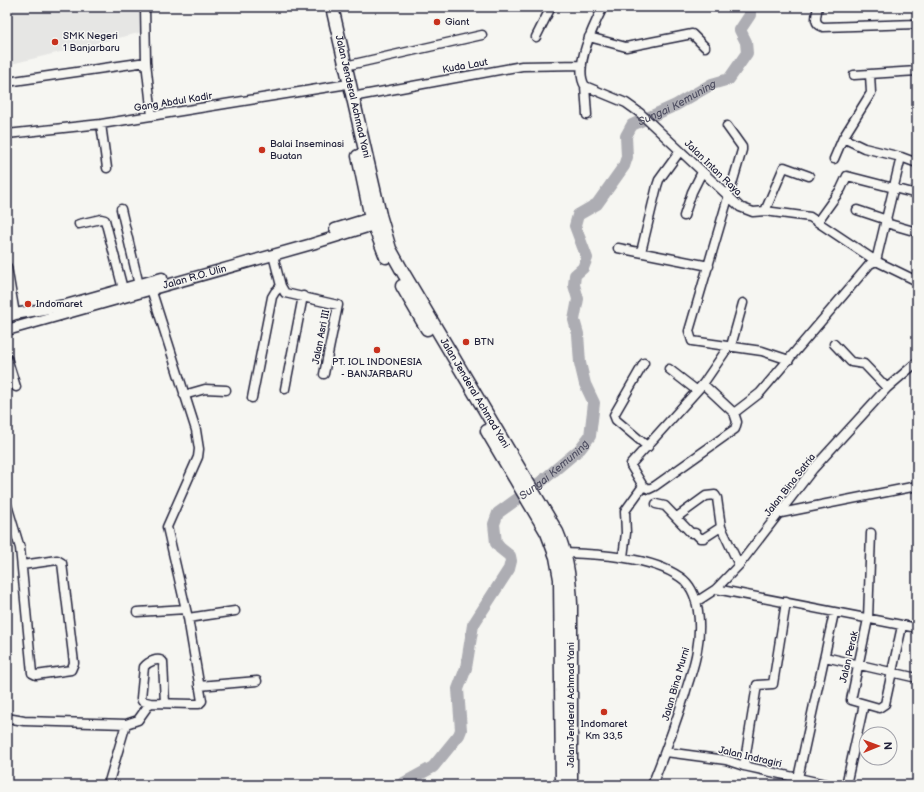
<svg xmlns="http://www.w3.org/2000/svg" width="924" height="792" font-family="'Balsamiq Sans',sans-serif">
<rect width="100%" height="100%" fill="#f6f6f2"/>
<filter id="ink" filterUnits="userSpaceOnUse"><feTurbulence type="fractalNoise" baseFrequency=".025" numOctaves="2"/><feDisplacementMap in="SourceGraphic" scale="8" xChannelSelector="R" yChannelSelector="G"/><feConvolveMatrix kernelMatrix="1 2 1 2 8 2 1 2 1" color-interpolation-filters="sRGB"/></filter>
<g filter="url(#ink)">
<path fill="#e6e6e4" d="M7 7H146L143 32 7 65Z"/>
<g fill="none" stroke-linecap="round" stroke-linejoin="round">
<path stroke="#adadb3" stroke-width="12" id="s1" d="M400 785 433 767 459 735 461 730 458 689 466 668 473 625 509 569 511 561 510 556 500 548 496 543 494 524 498 513 542 481 580 449 590 436 594 403 585 384 580 363 578 334 574 320 578 299 574 285 575 275 583 268 587 258 575 226 578 215 597 204 624 166 627 157 626 136 632 125 676 105 712 84 729 79 747 53 746 42 740 30 750 15V7"/>
<g stroke="#22223b" stroke-width="11">
<path id="minor" d="M603 7C594 25 573 67 585 86L626 103 640 113 740 207 753 212 765 211 810 217 876 261 917 281
M818 7C816 16 813 24 823 27L917 24
M536 37 551 7
M589 37 626 47 692 34 705 47
M146 62 152 116
M345 66 482 35
M854 75 917 71
M7 82 146 62 145 7
M585 86 587 115
M352 97 522 66 582 65
M101 124 107 168
M727 126 742 147V150L689 331 692 341 762 351 789 360
M7 134 101 124 342 85
M843 138 864 148 901 157
M834 159 843 138 871 93 870 74
M121 209 139 285
M857 210 887 220
M765 211 784 167 809 176
M684 216 692 192 702 172
M818 221 841 189 847 176 917 194
M886 223 917 232
M79 224 101 219 105 220 123 289
M618 248 709 266
M641 252 657 186 659 180 680 151
M273 255 281 286 285 293 338 305 324 374
M7 267 15 314
M834 344 851 362 864 364 887 388
M731 346 743 303
M7 358 16 387
M644 363 614 415 616 420 648 447
M669 369 696 390
M703 384 734 413 760 393 870 264 876 261 901 157 917 163
M285 389 303 296
M184 395 205 389 226 390
M252 398 272 297 275 292 281 286
M643 486 649 489 655 486 735 429 737 422 734 413
M656 504 665 506 691 533H695L700 538H704L721 527
M7 505 20 548 32 673 36 675 71 670 74 663 62 563 57 560 22 565
M781 513 917 486
M677 517 706 496 715 495 717 498 721 527 739 565
M871 533 868 619 851 700 879 708 885 704 902 626
M565 553C599 554 651 557 680 577 701 591 701 627 697 650 695 665 689 679 685 694 675 725 664 755 652 785
M623 557 626 533 625 511 643 486 631 466V464L703 384 729 346
M716 589 917 628
M696 602 716 589 739 565 813 469 887 388 917 362
M137 612 186 609
M188 618 235 611
M825 657 917 678
M199 686 257 681
M150 703 142 701 141 698 144 667C148 662 158 657 163 662L165 703
M7 718 24 721 126 724 138 720 150 703 192 704H199L202 701 188 618 167 527 198 457 199 449 196 430 151 289
M666 752 726 760 744 766 830 785
M744 766 757 685 773 684 786 602
M798 778 834 613
M108 785 126 724
M846 785 864 704"/>
</g>
<g stroke="#22223b" stroke-width="13">
<g id="major">
<path d="M335 229 377 216"/>
<path d="M7 317 15 314 66 305 162 278"/>
<path id="s2" d="M7 330 312 244 380 223"/>
</g>
</g>
<g stroke="#22223b" stroke-width="15">
<g id="highway">
<path id="s3" d="M332 7 380 215 390 249 404 274 557 532C567 555 570 579 571 604V785"/>
<path d="M358 156 371 218 386 257"/>
<path d="M402 286 427 329"/>
<path d="M487 431 547 533 556 557 560 579 562 785"/>
</g>
</g>
<use href="#minor" stroke="#f6f6f2" stroke-width="8"/>
<use href="#major" stroke="#f6f6f2" stroke-width="10"/>
<use href="#highway" stroke="#f6f6f2" stroke-width="12"/>
</g>
</g>
<g fill="#c8321e" stroke="#f6f6f2" stroke-width="1.5">
<circle cx="437" cy="22" r="4"/>
<circle cx="55" cy="42" r="4"/>
<circle cx="262" cy="150" r="4"/>
<circle cx="28" cy="304" r="4"/>
<circle cx="466" cy="342" r="4"/>
<circle cx="377" cy="350" r="4"/>
<circle cx="604" cy="712" r="4"/>
</g>
<g text-anchor="middle" dominant-baseline="central" stroke-width="3" stroke-linejoin="round" paint-order="stroke">
<g font-size="10" fill="#22223b" stroke="#f6f6f2" text-anchor="start">
<text x="445" y="22">Giant</text>
<text x="63" y="36">SMK Negeri<tspan x="63" dy="12">1 Banjarbaru</tspan></text>
<text x="270" y="144">Balai Inseminasi<tspan x="270" dy="12">Buatan</tspan></text>
<text x="36" y="304">Indomaret</text>
<text x="474" y="342">BTN</text>
<text x="377" y="362" text-anchor="middle">PT. IOL INDONESIA<tspan x="377" dy="12">- BANJARBARU</tspan></text>
<text x="604" y="724" text-anchor="middle">Indomaret<tspan x="604" dy="12">Km 33,5</tspan></text>
</g>
<g font-size="10" fill="#22223b" stroke="#f6f6f2">
<text transform="translate(465 66) rotate(-10)">Kuda Laut</text>
<text stroke="none"><textPath href="#s3" startOffset="92">Jalan Jenderal Achmad Yani</textPath></text>
<text transform="translate(173 102) rotate(-9)">Gang Abdul Kadir</text>
<text transform="translate(713 168) rotate(44)">Jalan Intan Raya</text>
<text stroke="none"><textPath href="#s2" startOffset="195">Jalan R.O. Ulin</textPath></text>
<text transform="translate(321 337) rotate(-79)">Jalan Asri III</text>
<text stroke="none"><textPath href="#s3" startOffset="416">Jalan Jenderal Achmad Yani</textPath></text>
<text transform="translate(790 485) rotate(-52)">Jalan Bina Satria</text>
<text transform="translate(849 657) rotate(-77)">Jalan Perak</text>
<text transform="translate(676 684) rotate(-74)">Jalan Bina Murni</text>
<text transform="translate(571 705) rotate(-90)">Jalan Jenderal Achmad Yani</text>
<text transform="translate(750 757) rotate(13)">Jalan Indragiri</text>
</g>
<g font-size="11" font-style="italic" fill="#535365" stroke="#f6f6f2">
<text stroke="none"><textPath href="#s1" startOffset="836">Sungai Kemuning</textPath></text>
<text stroke="none"><textPath href="#s1" startOffset="392">Sungai Kemuning</textPath></text>
</g>
</g>
<rect width="924" height="792" fill="none" stroke="#f6f6f2" stroke-width="24"/>
<rect x="12" y="12" width="900" height="768" fill="none" stroke="#22223b" stroke-width="1.5" filter="url(#ink)"/>
<g transform="translate(878 746) rotate(89)"><circle r="19" fill="#f6f6f2" stroke="#a1a1a9"/>
<path d="M0-3L7 15L0 10L-7 15Z" fill="#c8321e"/>
<text y="-6" font-size="11" font-weight="bold" text-anchor="middle" fill="#22223b">N</text>
</g>
</svg>
